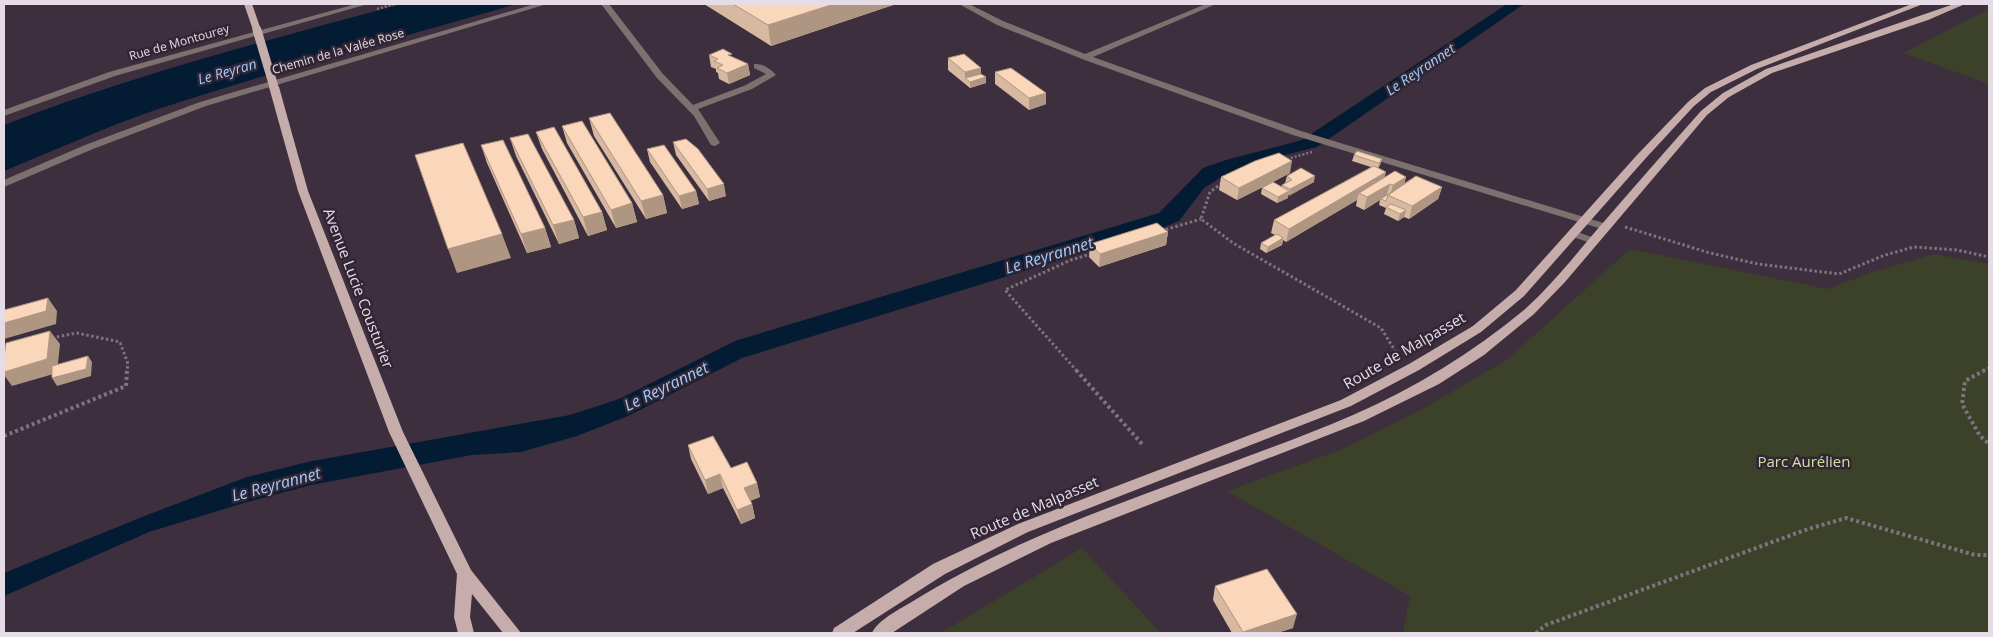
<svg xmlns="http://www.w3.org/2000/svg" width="1993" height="637" font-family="'Open Sans',sans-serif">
<rect width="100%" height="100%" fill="#3d2f3e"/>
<path fill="#3b4229" d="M1989 9V84L1903 53Z
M1630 249 1827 289 1873 272 1934 254 1989 264V633H1403L1410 596 1227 491 1343 449 1423 409 1508 359Z
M1082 548 1161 633H941Z"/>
<path fill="#041c33" d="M402 4H517C398 39 276 70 158 109 106 127 55 150 4 171V125C133 75 268 40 402 4Z
M1507 4H1524L1317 147 1261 161 1220 178 1204 188 1179 221 1154 231 742 358 628 416 577 436 521 452 472 455 311 485 244 503 149 532 4 596V573L147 515 247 477 312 461 570 415 619 399 735 341 1159 213 1203 168 1226 160 1302 140Z"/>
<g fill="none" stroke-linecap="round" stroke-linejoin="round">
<path stroke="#7f7380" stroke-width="2.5" stroke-dasharray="2 2" stroke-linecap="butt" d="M377 9 394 4
M1287 159 1312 152"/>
<path stroke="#7f7380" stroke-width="3" stroke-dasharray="2.5 2.5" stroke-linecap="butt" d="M1222 183 1210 192 1201 219 1233 243 1381 328 1399 357
M1625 227 1710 253 1758 264 1839 274 1885 255 1914 247 1957 250 1989 257
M1161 231 1201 219
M52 338 77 333 120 342 128 364 127 371
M1077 371 1005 290 1071 260 1094 253
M1983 371 1989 368"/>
<path stroke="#7f7380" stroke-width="4" stroke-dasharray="3 3" stroke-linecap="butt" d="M1076 370 1142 444
M1985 370 1965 381 1962 404 1980 436 1989 444
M4 436 126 386 127 370
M1536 633 1546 625 1808 529 1846 518 1975 555H1989"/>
<path fill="#7d7170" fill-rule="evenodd" d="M356 4H368L115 76 4 116V110L109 72Z
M535 4H547L206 106 93 149 4 187V180L85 145 200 102Z
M601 4H609L663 74 693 105 746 85 766 74 754 68V64C762 63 771 69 776 75L752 89 698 109 720 143 715 146 711 145 694 116 657 78Z
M959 4H969L1003 21 1085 54 1206 4H1216L1093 57 1301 131 1610 225 1612 227 1606 230 1602 229 1293 135 1082 59 997 25Z
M1574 231 1598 239 1600 241 1594 244 1570 236 1568 234Z"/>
<path fill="#c6adab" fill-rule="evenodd" d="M244 4H252L261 30 260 32 253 30Z
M1912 4H1923L1757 69 1711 92 1694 106 1645 159 1524 296 1481 332 1419 370 1351 406 1028 532 945 574 853 633H832L834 628 933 564 1018 524 1341 400 1409 364 1473 326 1516 290 1637 155 1688 102 1705 88 1751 65Z
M1954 4H1965L1928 20 1772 73 1729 97 1707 115 1565 282 1534 314 1484 355 1439 384 1364 421 1051 543 964 586 892 633H872C878 620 898 610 910 603 1047 517 1206 478 1353 415 1415 388 1472 353 1524 310 1550 287 1572 259 1595 232 1630 192 1665 151 1701 111L1723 93 1766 69Z
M274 84 279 87 308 191 403 432 471 570 521 633H503L472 594 470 617 474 633H458L454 617 457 574 389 432 298 191 269 87Z"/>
<path stroke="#c6adab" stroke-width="9" d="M257 30 274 87"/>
</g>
<path fill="#d7b8a1" d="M704 4H896L771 46Z
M709 55 732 57 748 64 750 75 729 84 719 79 718 73 716 72V69L711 67Z
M948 58 981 68V74L986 83 970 88 948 70Z
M995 72 1046 93V104L1029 110 995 84Z
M589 118 663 195 667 213 646 219 594 136Z
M562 126 632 203 637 222 616 228 567 143Z
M536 132 602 212 607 230 588 236 542 149Z
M510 138 574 220 579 238 559 244 516 156Z
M673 142 726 196 709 201 676 155Z
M481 145 545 228 551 247 527 253 487 163Z
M647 149 696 191 699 204 682 209 650 162Z
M1354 155 1382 159 1380 165 1378 168 1386 172 1384 178 1406 177 1404 183 1442 187 1438 199 1409 219 1404 217 1398 221 1384 214 1386 208 1379 205 1380 200 1364 210 1356 206 1357 200 1286 242 1283 240 1282 245 1266 253 1260 249 1261 243 1275 235 1271 233 1274 220 1371 167 1352 161Z
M1290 173 1273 182 1281 187 1282 185 1285 183 1287 176 1314 182 1288 195V198L1277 203 1261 194 1262 188 1269 184 1237 200 1219 190 1221 177Z
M1168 232 1166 245 1099 267 1089 257 1090 244Z
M688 445 757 483 760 497 750 501 752 504 755 518 741 524 723 488 708 494 691 459Z
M1215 586 1293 628 1277 633H1232L1213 600Z"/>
<path fill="#af9683" d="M834 4H896L771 46 768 25Z
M748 64 750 75 729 84 727 73Z
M981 68V79L986 77V83L970 88V82L965 78V84V72Z
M1046 93V104L1029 110V98Z
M1382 159 1380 165 1378 169 1379 163Z
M1292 161 1290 173 1237 200 1239 188Z
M1386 172 1382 185 1359 193 1357 200 1286 242 1289 229Z
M1315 176 1314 182 1289 196 1290 189Z
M1406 177 1403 189 1390 196 1393 185Z
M724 184 726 196 709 201 707 189Z
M1390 184 1386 197 1381 199 1380 200 1364 210 1367 197Z
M1442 187 1438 199 1409 219 1412 206Z
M696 191 699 204 682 209 679 196Z
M1289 191 1288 198 1277 203 1278 197Z
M663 195 667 213 646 219 641 201Z
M632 203 637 222 616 228 611 210Z
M1406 210 1404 217 1398 221 1400 214Z
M602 212 607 230 588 236 583 217Z
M574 220 579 238 559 244 553 225Z
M545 228 551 247 527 253 521 234Z
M1168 232 1166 245 1099 267 1100 254Z
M502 234 511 258 457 273 448 249Z
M1283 238 1282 245 1266 253 1268 247Z
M48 298 57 311 56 324 4 339V323Z
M50 331 60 344 57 373 12 386 4 375V372Z
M88 356 92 362 91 376 57 386 52 378Z
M720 474 723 488 708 494 705 480Z
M757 483 760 497 747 502 744 488Z
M752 504 755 518 741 524 737 510Z
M1297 614 1293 628 1277 633H1243V632Z"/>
<path fill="#fad6bb" stroke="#af9683" d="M733 4H834L768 25Z
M723 49 732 54 728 55 748 64 727 73 717 68 723 65 714 61 718 59 709 55Z
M964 54 981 68 965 72 948 58Z
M1011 68 1046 93 1029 98 995 72Z
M981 74 986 77 970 82 965 78Z
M610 113 663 195 641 201 589 118Z
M582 121 632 203 611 210 562 126Z
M554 127 602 212 583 217 536 132Z
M528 134 574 220 553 225 510 138Z
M686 139 698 149 724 184 707 189 673 142Z
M503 140 545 228 521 234 481 145Z
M463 143 502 234 448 249 415 155Z
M664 145 696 191 679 196 647 149Z
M1357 151 1382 159 1379 163 1354 155Z
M1279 153 1292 161 1239 188 1221 177 1255 161Z
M1374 166 1386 172 1289 229 1274 220Z
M1301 168 1315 176 1290 189 1282 185 1292 180 1287 176Z
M1395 171 1406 177 1393 185 1390 184 1367 197 1359 193Z
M1416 176 1442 187 1412 206 1388 195Z
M1410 180 1388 195 1386 201 1381 199Z
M1273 182 1289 191 1278 197 1262 188Z
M1391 204 1406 210 1400 214 1386 207Z
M1157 223 1168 232 1100 254 1090 244Z
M1277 234 1283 238 1268 247 1261 243Z
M48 298 46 311 4 323V310Z
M50 331 47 359 4 372V357L6 343Z
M88 356 86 369 52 378V366Z
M713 436 731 468 747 462 757 483 744 488 752 504 737 510 720 474 705 480 688 445Z
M1267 569 1297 614 1243 632 1215 586Z"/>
<g text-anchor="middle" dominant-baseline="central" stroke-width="5" stroke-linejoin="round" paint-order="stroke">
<g font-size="12" fill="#e5dce6" stroke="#322534">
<text transform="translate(179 42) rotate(-16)">Rue de Montourey</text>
<text transform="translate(338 51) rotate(-16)">Chemin de la Valée Rose</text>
</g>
<g font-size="14" font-style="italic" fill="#9ecdfe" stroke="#322534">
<text transform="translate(1420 69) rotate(-34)">Le Reyrannet</text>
<text transform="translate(227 71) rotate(-16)">Le Reyran</text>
</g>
<g font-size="15" fill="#e5dce6" stroke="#322534">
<text transform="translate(359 288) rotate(69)">Avenue Lucie Cousturier</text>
<text transform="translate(1404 350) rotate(-30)">Route de Malpasset</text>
<text transform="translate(1034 507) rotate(-23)">Route de Malpasset</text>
</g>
<g font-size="15" fill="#cfe1a2" stroke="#322534">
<text x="1804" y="461">Parc Aurélien</text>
</g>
<g font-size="16" font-style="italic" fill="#9ecdfe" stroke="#322534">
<text transform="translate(1049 255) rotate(-17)">Le Reyrannet</text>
<text transform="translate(666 386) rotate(-26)">Le Reyrannet</text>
<text transform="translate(276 484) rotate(-15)">Le Reyrannet</text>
</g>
</g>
<rect width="1993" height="637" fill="none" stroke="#e5dce6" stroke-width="10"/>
</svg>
